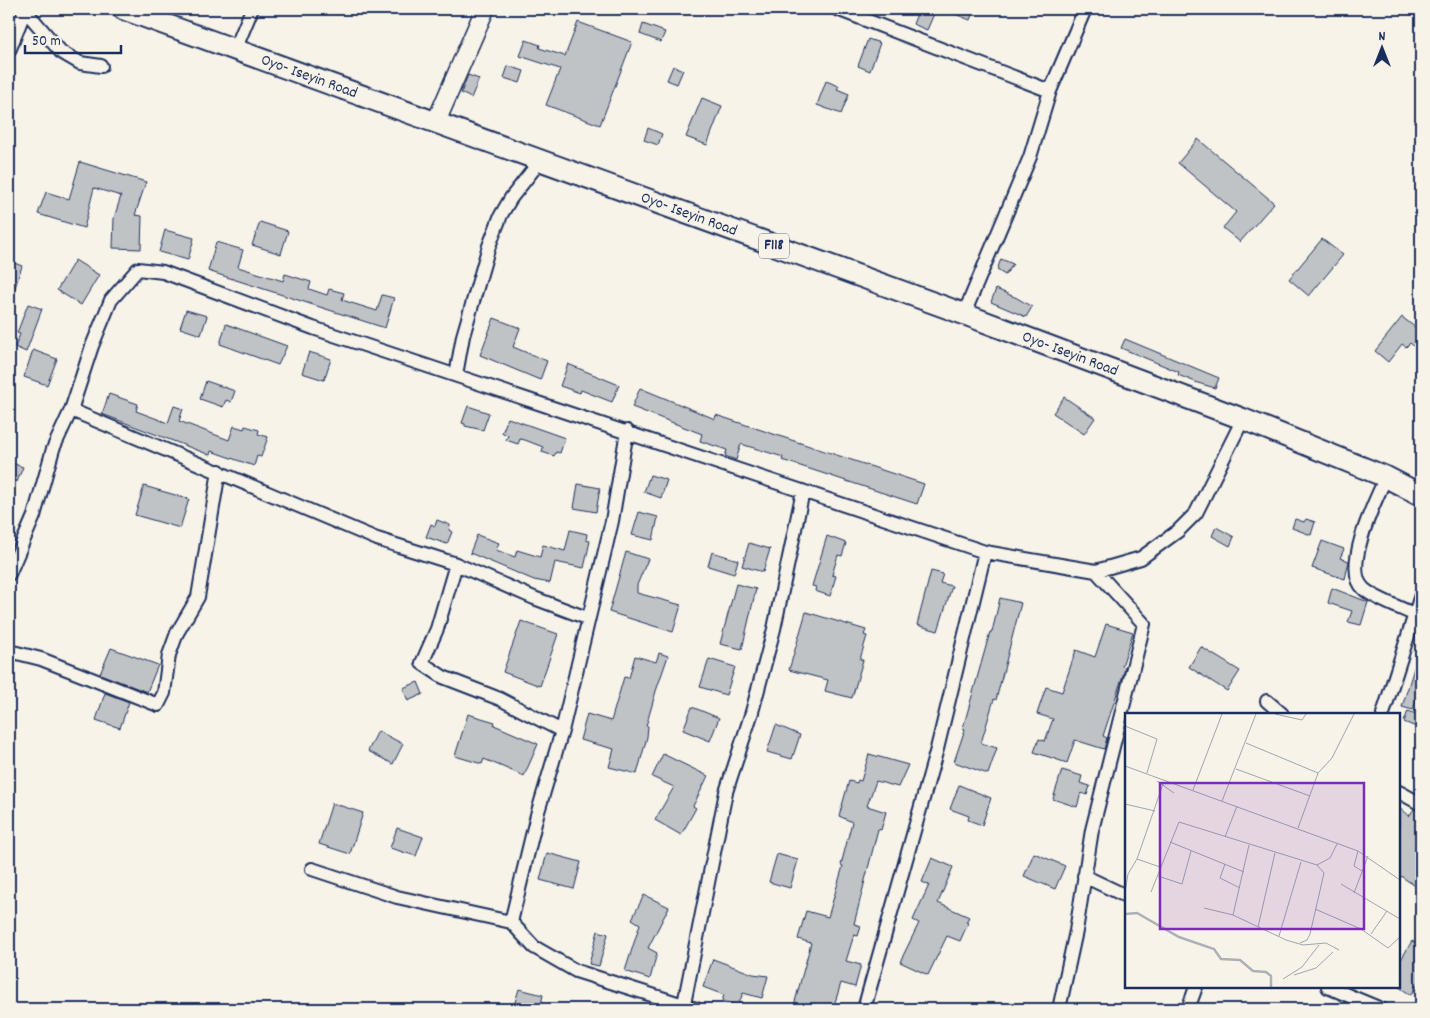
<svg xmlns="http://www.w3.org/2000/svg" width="1430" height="1018" font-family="Dekko,sans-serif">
<rect width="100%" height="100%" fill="#f7f3e8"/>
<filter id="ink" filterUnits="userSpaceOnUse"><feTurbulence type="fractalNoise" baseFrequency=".02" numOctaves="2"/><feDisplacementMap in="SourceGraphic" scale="10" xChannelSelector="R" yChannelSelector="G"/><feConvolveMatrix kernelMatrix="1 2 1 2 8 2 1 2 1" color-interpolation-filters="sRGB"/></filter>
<g filter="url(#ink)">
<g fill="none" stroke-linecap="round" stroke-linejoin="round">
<path stroke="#727c95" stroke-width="4" d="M9 1006 21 1009"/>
</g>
<path fill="#c0c3c5" stroke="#1b2f5e" d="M919 9H936L927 30 913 24Z
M943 9H974L970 20Z
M578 22 632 42 600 125 546 105 560 69 520 56 526 40 540 45 539 48 565 56Z
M643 24 665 32 661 42 640 34Z
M868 39 880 43 870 71 858 66Z
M508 66 524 71 520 83 504 78Z
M673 66 683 70 677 84 667 80Z
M468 75 479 79 471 98 461 93Z
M826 81 839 86 837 89 849 94 841 114 817 105Z
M702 98 722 106 707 145 686 137Z
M648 128 662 134 658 145 644 140Z
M1198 139 1274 203 1240 242 1223 228 1236 212 1178 163Z
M80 162 146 182 135 215 142 216 141 249 113 248 114 218 121 196 94 188 84 228 38 214 46 192 69 199Z
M260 222 288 231 281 254 252 245Z
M165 230 194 238 188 260 159 252Z
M1322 239 1343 255 1309 296 1289 279Z
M216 242 243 250 238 267 283 281 285 274 311 282 309 289 327 295 329 289 344 293 342 300 377 311 382 295 394 298 385 328 208 271Z
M1001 259 1013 264 1005 275 997 270Z
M75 260 99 275 81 305 57 290Z
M9 261 22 266 11 300 9 299Z
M996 289 1017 298 1032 307 1026 317 991 302Z
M28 304 42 309 26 352 15 347 20 334 17 333Z
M186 310 207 316 201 335 180 328Z
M1402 317 1421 332V352L1410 343 1406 347 1402 344 1388 362 1375 351Z
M494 318 520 328 513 347 547 361 540 380 480 355Z
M226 324 287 346 278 365 220 344Z
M1125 339 1219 378 1215 388 1198 383 1178 375 1179 372 1121 348Z
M33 350 57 359 47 385 24 377Z
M309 352 331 359 324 380 302 373Z
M568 364 619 385 612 402 581 390 580 393 560 386Z
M206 381 235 391 231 402 226 400 223 407 200 399Z
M640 388 715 419 716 415 924 484 917 504 782 460 783 457 741 444 736 460 725 456 727 450 700 441 702 434 632 407Z
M109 394 138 404 136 411 168 423 174 406 183 409 179 421 229 440 234 426 244 429 245 426 259 430 258 434 268 437 261 457 257 456 254 466 211 451 210 455 102 414Z
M1064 397 1095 418 1084 434 1053 413Z
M468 406 489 413 483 430 465 426V424L462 423Z
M508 418 565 438 560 453 556 452 554 456 542 452 543 447 525 440 520 439 518 444 506 440 508 435 502 433Z
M9 462 23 467 17 482 9 479Z
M650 475 667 480 661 498 644 492Z
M578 484 600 488 596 512 574 508Z
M144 486 189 499 180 528 135 515Z
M639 512 658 517 653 540 632 535Z
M1295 519 1304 522 1306 519 1315 522 1311 535 1292 528Z
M437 520 450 525 449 530 452 532 447 544 426 537 431 524 435 526Z
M1216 527 1234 537 1230 546 1212 536Z
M570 530 587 534 586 540 590 541 584 568 555 562 550 583 534 580 470 553 477 535 499 543 496 550 515 557 517 550 540 557 543 545 565 551Z
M827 536 846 543 842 556 838 555 832 575 836 576 830 596 815 591 816 587 812 586Z
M1322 541 1344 549 1340 558 1349 561 1345 579 1312 568Z
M749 543 770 549 763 572 742 566Z
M626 552 648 559 637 585V593L681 605 673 632 609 612Z
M712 552 738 560 734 574 708 566Z
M931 571 943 574 940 583 952 586 938 631 917 625Z
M736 584 756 589 742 649 720 644Z
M1332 588 1368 602 1361 625 1348 622 1352 611 1328 603Z
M1000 598 1021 603 996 700 994 699 981 743 997 748 988 774 954 762 965 729 963 728 990 632H992Z
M806 612 866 630 864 635 867 636 860 659 863 660 852 698 825 691 828 680 789 670Z
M521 621 558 634 540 686 503 672Z
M1106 624 1133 632 1122 666 1125 667 1124 672 1103 736 1107 738 1104 749 1075 740 1067 763 1034 752 1039 739 1045 741 1053 719 1037 714 1046 687 1062 692 1076 650 1095 657Z
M1201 647 1240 671 1227 691 1189 667Z
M111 648 158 665 147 692 100 674Z
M1419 652H1421V684L1413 710 1402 707Z
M659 653 668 656 656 691 646 726H648L647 737 637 774 609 767 614 749 580 740 587 714 611 721 624 677 629 678 635 656 656 662Z
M709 659 735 667 726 695 700 687Z
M418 682 423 694 408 701 403 688Z
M105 693 129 702 120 728 96 720Z
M692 707 719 718 710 741 683 730Z
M1408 711 1421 716V729L1404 722Z
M468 714 495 722 494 725 538 744 524 776 484 759 482 764 455 756Z
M776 725 800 735 792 759 767 752Z
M378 731 403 744 393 764 368 751Z
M663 754 708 776 693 806 696 808 681 835 655 820 674 787 652 777Z
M869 754 908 765 898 787 876 781 867 806 886 812 881 830 878 829 854 924 861 926 858 936 854 935 846 961 861 965 855 987 841 983 833 1009H793L811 943 798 939 806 911 828 917 843 866 841 865 852 822 839 816 849 781 857 783 858 780 861 781Z
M1062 770 1082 776 1080 783 1090 786 1087 795 1081 793 1077 807 1053 799Z
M959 785 991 798 982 825 968 820 969 816 950 809Z
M332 803 363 813 350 854 319 844Z
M1399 808 1409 816 1414 809 1421 813V881L1417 887 1399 875Z
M397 828 423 837 416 856 390 848Z
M547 853 581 862 574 889 540 880Z
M1034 853 1065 866 1055 889 1024 876Z
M777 854 798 860 790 888 769 882Z
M932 858 953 867 938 903 969 917 966 922 968 923 960 941 947 936 928 975 900 962 919 923 913 920 929 885 922 882Z
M644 895 669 907 648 948 657 953 650 979 625 971 640 924 632 919Z
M598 931 608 934 599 966 589 964Z
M1412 941 1421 946V989L1416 986 1411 995 1399 987V963Z
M713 959 753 974 768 976 762 998 743 993 738 1006 722 1001 724 995 703 987Z
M519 989 543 995 540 1009H513Z"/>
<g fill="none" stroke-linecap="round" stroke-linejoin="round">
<g stroke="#1b2f5e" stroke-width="16">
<path id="street" d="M24 9 61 52 80 63 101 66
M837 9 1050 91
M235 50 252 9
M9 51 25 10
M964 314 1030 157 1050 91 1085 9
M456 375 463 336 489 246 501 215 511 198 540 161
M71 410 377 539 456 564 534 598 587 618
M1386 477C1376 499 1341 569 1364 589 1373 598 1403 609 1416 615
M456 564 437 629 422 663 443 677 500 699 562 731
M9 574 34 516 53 449 71 410 92 346 111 300 138 269 163 272 313 328 985 552 1096 571 1141 558 1178 531 1196 513 1243 419
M9 651 41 659 158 705 164 693 169 655 177 633 198 597 219 471
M1267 701 1282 714
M1383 714 1421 595
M1399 792 1421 804
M312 869 397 897 511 922 534 947 576 971 696 1009
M1084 876 1126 896
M511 922 537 815 562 731 612 521 627 431
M1328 987 1381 1009
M684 1004 726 792 752 712 774 629 803 491
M864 1009 937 749 985 552
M1059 1009 1076 931 1092 830 1144 624 1096 571
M1188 1009 1196 987"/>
</g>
<g stroke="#1b2f5e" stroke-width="21">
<path id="secondary" d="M436 122 485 9"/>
</g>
<g stroke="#1b2f5e" stroke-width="24">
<g id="primary">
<path id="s1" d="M123 9 964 314 1243 419 1386 477 1421 495"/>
</g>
</g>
<use href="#street" stroke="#f7f3e8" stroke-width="12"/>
<use href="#secondary" stroke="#f7f3e8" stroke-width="18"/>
<use href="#primary" stroke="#f7f3e8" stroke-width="20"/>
</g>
</g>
<g text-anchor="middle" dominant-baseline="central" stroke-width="4.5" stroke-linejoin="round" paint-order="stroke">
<rect fill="#f7f3e8" stroke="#5d6a87" stroke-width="1" x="759" y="233.5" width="30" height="25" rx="4"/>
<g font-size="15" font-weight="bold" fill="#1b2f5e">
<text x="774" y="246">F118</text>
</g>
<g font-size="16" fill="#1b2f5e" stroke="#f7f3e8">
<text stroke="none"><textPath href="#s1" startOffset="198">Oyo- Iseyin Road</textPath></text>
<text stroke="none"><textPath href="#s1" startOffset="602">Oyo- Iseyin Road</textPath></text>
<text stroke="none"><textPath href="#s1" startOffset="1008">Oyo- Iseyin Road</textPath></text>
</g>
</g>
<g transform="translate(1125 713)">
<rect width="275" height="275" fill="#f7f3e8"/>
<path fill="none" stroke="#acb0b9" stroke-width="2.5" d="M0 201 12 200 54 224 89 236 96 246 115 247 128 258 141 259 146 263V274"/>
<path fill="none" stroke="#9fa5b1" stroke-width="1" d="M150 1 177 7 181 1M0 13 32 26 22 60M121 30 193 60M0 53 233 138 275 167M111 56 185 83M32 68 49 80M68 77 97 1M97 88 131 1M0 91 30 98M173 115 193 60 207 45 229 1M100 124 112 93M45 129 119 159M233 138 229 153 237 158M12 146 35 154M100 151 95 165 115 175M33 163 57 171 66 138M216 171 275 206M0 179 3 161 12 146 38 71M26 179 54 109 192 152 205 145 212 131M229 180 243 143M79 195 108 202 161 227 178 232 201 230 214 237M190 196 236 216 263 235 275 224M108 202 124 132M133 214 150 140M246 221 262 198M154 223 176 149M175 230 182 227 185 221 199 160 192 152M169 262 191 255 208 239M158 266 177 254 194 232"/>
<path fill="#7b2cbf" fill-opacity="0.15" stroke="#7b2cbf" stroke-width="2.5" d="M35 70H239V216H35Z"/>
<rect width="275" height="275" fill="none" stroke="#1b2f5e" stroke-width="2.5"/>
</g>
<rect width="1430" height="1018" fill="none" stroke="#f7f3e8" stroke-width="30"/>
<rect x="15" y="15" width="1400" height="988" fill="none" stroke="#1b2f5e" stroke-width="2" filter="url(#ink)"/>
<g transform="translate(1382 48)" stroke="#f7f3e8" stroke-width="4" paint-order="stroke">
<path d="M0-4L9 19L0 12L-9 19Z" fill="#1b2f5e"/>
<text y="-8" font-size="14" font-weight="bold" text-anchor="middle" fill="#1b2f5e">N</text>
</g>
<path d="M25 45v8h96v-8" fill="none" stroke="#1b2f5e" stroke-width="2.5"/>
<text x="32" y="45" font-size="15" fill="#1b2f5e" stroke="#f7f3e8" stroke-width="4" paint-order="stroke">50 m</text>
</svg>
